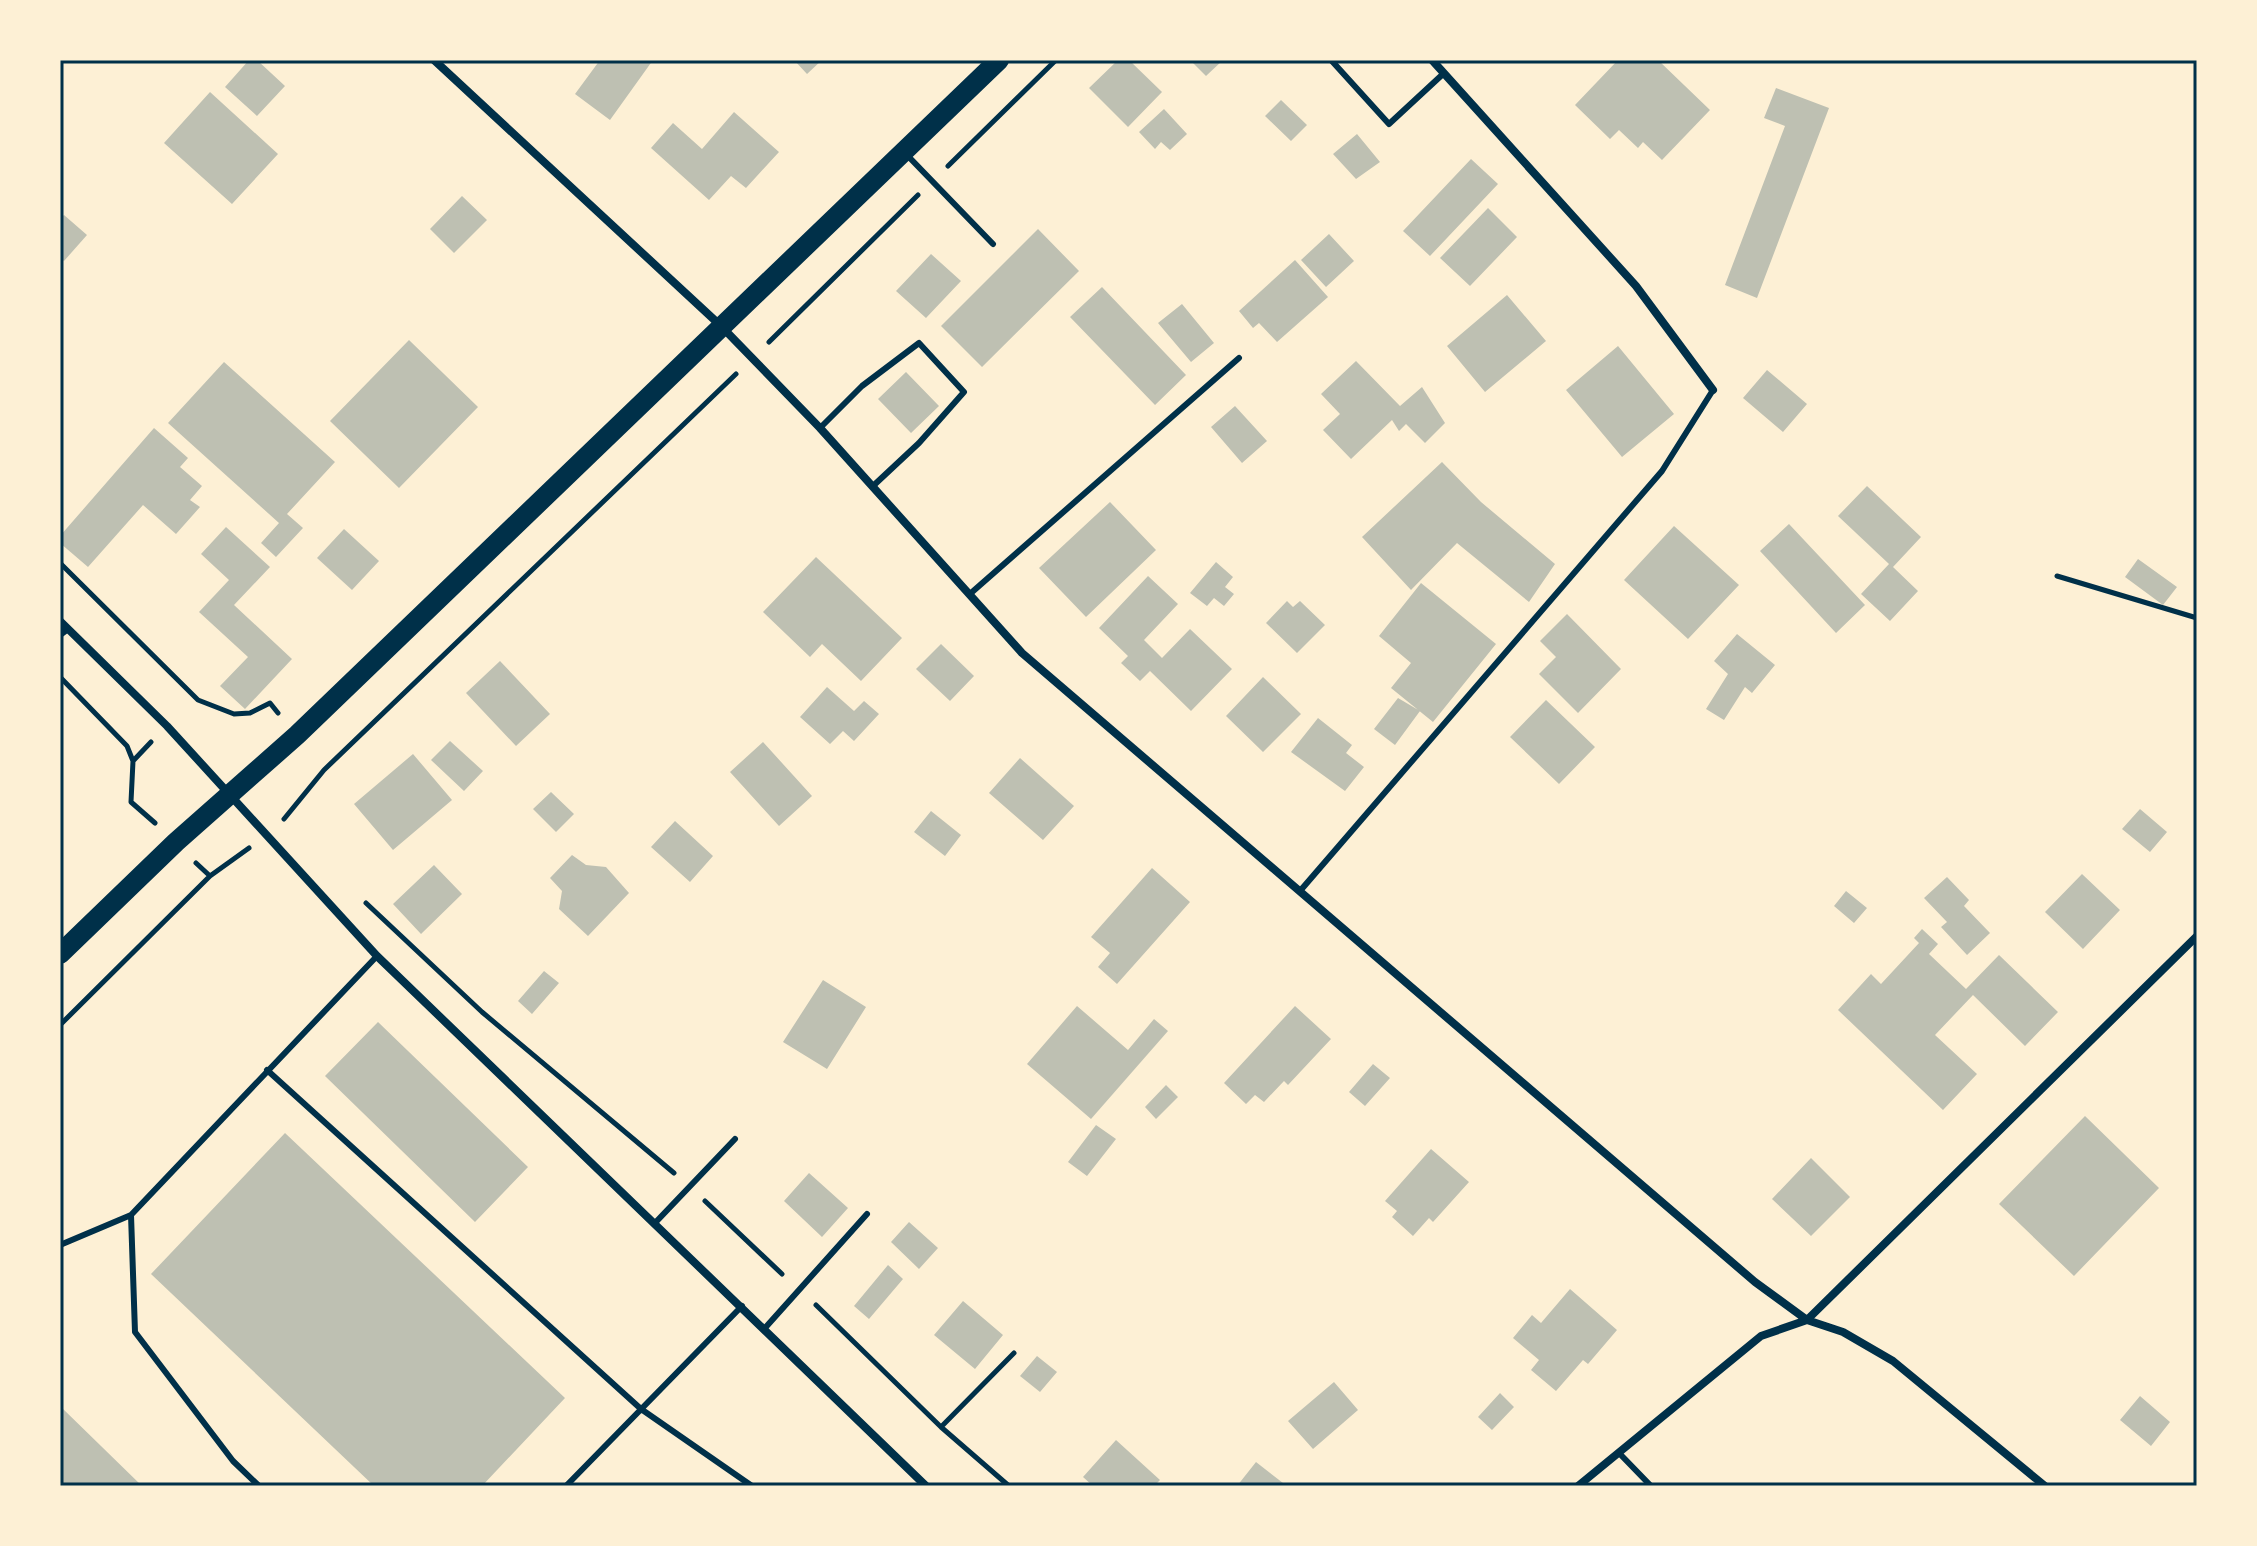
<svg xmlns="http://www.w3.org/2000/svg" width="2257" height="1546" font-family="'Nunito Sans',sans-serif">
<rect width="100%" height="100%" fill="#fdf0d5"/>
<path fill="#bec0b2" d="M249 60H257L285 86 257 116 225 87Z
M600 60H653L610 120 575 94Z
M794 60H822L807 74Z
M1118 60H1129L1162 92 1128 127 1089 88Z
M1190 60H1223L1206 76Z
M1618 60H1658L1710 110 1662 160 1643 142 1638 148 1619 130 1610 139 1575 105Z
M1776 88 1829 108 1757 298 1725 285 1785 126 1764 118Z
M210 92 278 154 232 204 164 143Z
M1281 100 1307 125 1291 141 1265 116Z
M1164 109 1187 134 1170 150 1161 142 1155 149 1139 132Z
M734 112 779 152 746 188 731 176 709 200 651 148 673 123 702 149Z
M1357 134 1380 162 1356 179 1333 154Z
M1471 159 1498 184 1430 256 1403 231Z
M462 196 487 220 454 253 430 229Z
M1488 208 1517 237 1470 286 1440 258Z
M64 215 87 235 64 261 60 258V219Z
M1038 229 1079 271 982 367 941 326Z
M1329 234 1354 261 1326 287 1301 260Z
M931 254 961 281 926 318 896 291Z
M1295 260 1328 297 1277 342 1259 323 1253 328 1239 311Z
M1102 287 1186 375 1155 405 1070 317Z
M1507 295 1546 341 1485 392 1447 346Z
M1182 304 1214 343 1191 362 1158 323Z
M409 340 478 407 399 488 330 421Z
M1618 346 1674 414 1622 457 1566 390Z
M1356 361 1400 406 1422 387 1445 423 1425 443 1406 424 1399 431 1392 420 1351 459 1323 430 1340 414 1321 394Z
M224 362 335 462 287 514 303 528 276 557 261 543 279 523 168 423Z
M1767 370 1807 404 1783 432 1743 398Z
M906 372 939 406 911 433 878 399Z
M1235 406 1267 441 1242 463 1211 427Z
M154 428 188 458 180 467 202 486 190 500 200 507 176 534 143 505 88 567 60 543V536Z
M1442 462 1481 502 1555 564 1529 602 1457 543 1411 590 1362 537Z
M1867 486 1921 537 1893 567 1918 591 1890 621 1861 594 1889 564 1838 516Z
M1110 502 1156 550 1086 617 1039 568Z
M1789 524 1865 605 1836 633 1760 551Z
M1674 526 1739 585 1688 639 1624 580Z
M226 527 270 567 234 605 292 659 245 709 220 686 248 657 199 612 229 580 201 554Z
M344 529 379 561 352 590 317 558Z
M816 557 902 638 861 681 822 644 810 657 763 612Z
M2138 559 2177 587 2163 605 2125 577Z
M1216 562 1233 577 1225 587 1234 594 1224 606 1214 598 1207 606 1190 593Z
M1148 576 1178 604 1144 640 1162 658 1190 629 1232 669 1191 711 1150 671 1140 681 1121 663 1128 656 1099 628Z
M1421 583 1496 644 1433 722 1391 688 1411 663 1379 636Z
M1287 601 1293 607 1300 601 1325 625 1297 653 1266 623Z
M1567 614 1621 669 1578 713 1539 674 1556 657 1540 641Z
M1737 634 1775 665 1752 693 1745 687 1724 720 1706 709 1728 674 1714 661Z
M941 644 974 676 950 701 916 669Z
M500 661 550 714 516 746 466 693Z
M1263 677 1301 714 1263 752 1226 716Z
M827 687 854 711 864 701 879 714 854 741 843 731 830 744 800 717Z
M1398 698 1420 711 1395 745 1374 729Z
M1546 700 1595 747 1559 784 1510 737Z
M1318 718 1352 745 1346 753 1364 767 1345 791 1291 752Z
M450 741 483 771 464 791 431 760Z
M763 742 812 796 779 826 730 772Z
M413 754 452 800 393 850 354 804Z
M1020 758 1074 806 1043 840 989 793Z
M551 792 574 814 556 832 533 809Z
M2140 809 2167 832 2150 852 2122 829Z
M931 811 961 835 945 856 914 832Z
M675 821 713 856 690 882 651 847Z
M572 855 586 865 606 867 629 893 588 936 559 909 562 891 550 878Z
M434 865 462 894 421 934 393 904Z
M1152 868 1190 902 1117 984 1098 967 1110 953 1091 937Z
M2082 874 2120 910 2083 949 2045 912Z
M1947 877 1969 900 1964 906 1990 933 1967 955 1941 927 1947 922 1924 898Z
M1846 891 1867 908 1854 923 1834 906Z
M1922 929 1938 944 1929 954 1966 989 1999 955 2058 1012 2025 1046 1973 995 1935 1035 1977 1074 1943 1110 1838 1010 1871 974 1881 984 1919 943 1914 938Z
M544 971 559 983 532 1014 518 1001Z
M823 980 866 1007 827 1069 783 1042Z
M1077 1006 1128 1050 1154 1019 1168 1031 1091 1119 1027 1064Z
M1295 1006 1331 1039 1288 1085 1284 1081 1264 1102 1255 1095 1246 1104 1224 1083Z
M378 1022 528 1167 475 1222 325 1076Z
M1373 1064 1390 1078 1365 1106 1349 1092Z
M1166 1085 1178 1097 1156 1119 1145 1107Z
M2085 1116 2159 1188 2074 1276 1999 1204Z
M1096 1125 1116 1139 1087 1176 1068 1162Z
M285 1133 565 1398 482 1486H374L151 1274Z
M1431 1149 1469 1182 1433 1222 1429 1218 1413 1236 1392 1217 1397 1211 1385 1201Z
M1811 1158 1850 1197 1811 1236 1772 1199Z
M809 1173 848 1208 822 1237 784 1201Z
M909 1222 938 1248 919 1269 891 1242Z
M888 1265 903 1279 869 1319 854 1306Z
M1570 1289 1617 1330 1588 1364 1583 1360 1556 1391 1531 1370 1539 1360 1513 1338 1532 1315 1541 1323Z
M963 1301 1003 1335 975 1369 934 1335Z
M1037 1356 1057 1372 1040 1392 1020 1376Z
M1334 1382 1358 1410 1313 1449 1288 1421Z
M1500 1393 1514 1407 1492 1430 1478 1417Z
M2140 1396 2170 1422 2151 1446 2120 1420Z
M60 1406 142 1486H60Z
M1116 1440 1160 1480 1154 1486H1093L1083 1477Z
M1256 1462 1283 1483 1281 1486H1237Z"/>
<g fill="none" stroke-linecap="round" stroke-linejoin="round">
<path stroke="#003049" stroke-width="5" d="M948 166 1056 60
M769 342 918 195
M60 563 198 700 234 714 250 713 270 703 278 713
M2057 576 2197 618
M60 677 127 746 133 761 131 802 155 823
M133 761 151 742
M284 819 324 770 736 374
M196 863 210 876
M366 903 482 1012 674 1173
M60 1025 210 876 249 848
M705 1201 782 1274
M816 1305 941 1427 1009 1486
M941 1427 1014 1353"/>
<path stroke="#003049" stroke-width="6" d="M1331 60 1389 124 1443 74
M906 154 993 244
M820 428 862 386 919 343 964 392 919 443 873 486
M971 593 1239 358
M60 635 68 629
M1300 891 1662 471 1713 390
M267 1070 641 1409 752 1486
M654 1224 735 1139
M60 1245 131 1215
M765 1328 867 1214
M1619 1453 1651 1486
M259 1486 233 1461 135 1332 131 1215 377 956
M566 1486 742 1306"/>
<path stroke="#003049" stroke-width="8" d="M434 60 721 326 820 428 1022 653 1755 1282 1807 1320 1843 1332 1893 1361 2045 1486
M1432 60 1636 286 1713 390
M60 621 167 726 377 956 926 1486
M1578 1486 1761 1336 1807 1320 2197 936"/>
<path stroke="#003049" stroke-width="20" d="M60 954 176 842 297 735 999 60"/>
</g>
<rect width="2257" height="1546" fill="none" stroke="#fdf0d5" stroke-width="124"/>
<rect x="62" y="62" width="2133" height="1422" fill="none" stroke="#003049" stroke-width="3"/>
</svg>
